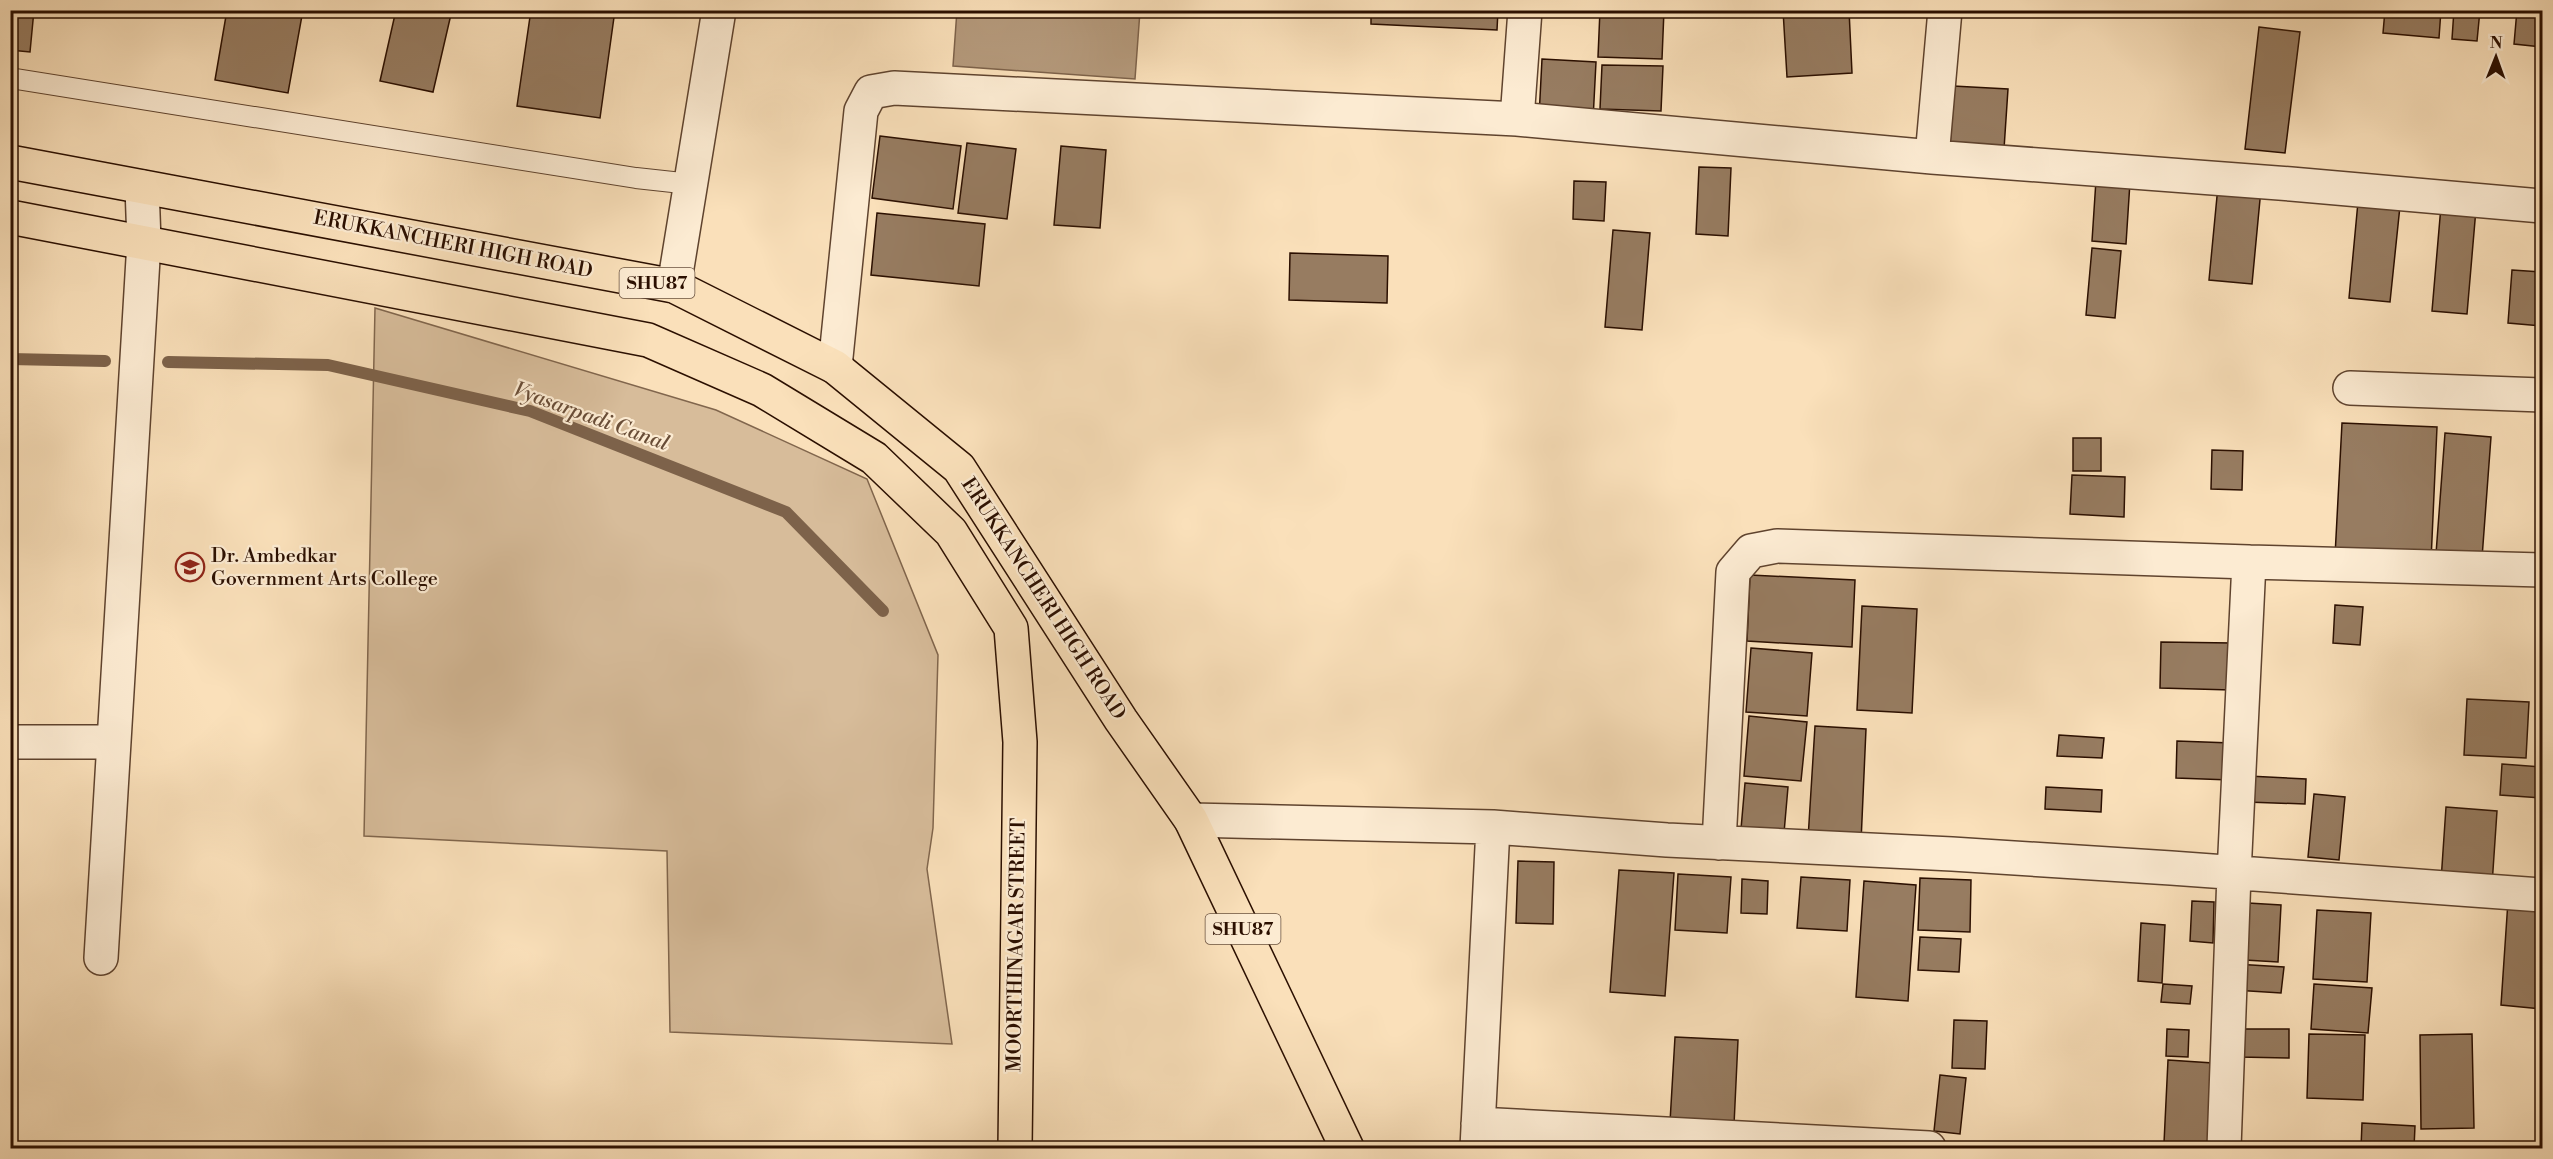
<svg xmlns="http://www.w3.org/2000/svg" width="2553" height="1159" font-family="'Libre Bodoni',serif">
<rect width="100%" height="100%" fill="#fae0ba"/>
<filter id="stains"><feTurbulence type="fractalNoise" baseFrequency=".00333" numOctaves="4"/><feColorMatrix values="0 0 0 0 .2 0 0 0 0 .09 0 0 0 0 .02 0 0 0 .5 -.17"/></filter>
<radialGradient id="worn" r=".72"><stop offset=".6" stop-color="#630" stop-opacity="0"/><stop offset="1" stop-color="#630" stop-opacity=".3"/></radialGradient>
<path fill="#d7bc9a" stroke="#81664d" stroke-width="1.5" d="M375 308 716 410 867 479 938 655 933 828 927 869 952 1044 670 1032 667 851 364 836Z"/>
<path fill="#b4997b" stroke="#7d624a" stroke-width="1.5" d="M957 10 1140 11 1135 79 953 66Z"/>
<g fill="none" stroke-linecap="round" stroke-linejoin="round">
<path stroke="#7d624a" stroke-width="12" d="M10 359 105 361
M168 362 328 365 530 411 786 512 883 611"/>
</g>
<path fill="#977c61" stroke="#2b0f00" stroke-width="1.5" d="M10 10H34L30 52 10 50Z
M227 10H303L288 93 215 80Z
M396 10H452L433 92 380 81Z
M531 10H615L600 118 517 106Z
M1371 10H1498L1497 30 1371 24Z
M1600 10H1664L1662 59 1598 57Z
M1783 10H1849L1852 73 1787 77Z
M2014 10H2037V13L2014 12Z
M2385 10H2441L2439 38 2383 33Z
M2454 10H2480L2477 41 2452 39Z
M2517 10H2542V47L2514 44Z
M2259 27 2300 32 2285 153 2245 149Z
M1542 59 1596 62 1593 120 1539 117Z
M1602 65 1663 66 1661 111 1600 109Z
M1953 86 2008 89 2004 149 1950 146Z
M880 136 961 146 953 209 872 198Z
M967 143 1016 149 1007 219 958 213Z
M1061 146 1106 150 1100 228 1054 225Z
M1699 167 1731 168 1728 236 1696 234Z
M2096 180 2130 182 2126 244 2092 241Z
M1574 181 1606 182 1604 221 1573 219Z
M2218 186 2261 189 2252 284 2209 280Z
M2358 202 2400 206 2390 302 2349 298Z
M2441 206 2476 209 2467 314 2432 311Z
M877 213 985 224 979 286 871 275Z
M1613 230 1650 233 1642 330 1605 327Z
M2092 248 2121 251 2115 318 2086 315Z
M1290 253 1388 256 1387 303 1289 300Z
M2512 270 2542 272V326L2508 323Z
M2342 423 2437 427 2431 561 2335 556Z
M2445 433 2491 437 2482 558 2436 554Z
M2073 438H2101V471H2073Z
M2212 450 2243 451 2242 490 2211 489Z
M2072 475 2125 477 2124 517 2070 514Z
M1750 575 1855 580 1852 647 1747 641Z
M2335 605 2363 607 2360 645 2333 643Z
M1862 606 1917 609 1912 713 1857 710Z
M2161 642 2232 643 2231 690 2160 688Z
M1751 648 1812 653 1807 716 1746 712Z
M2467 699 2529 702 2526 758 2464 755Z
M1749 716 1807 722 1801 781 1744 776Z
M1815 726 1866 729 1861 842 1808 839Z
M2059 735 2104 738 2102 758 2057 756Z
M2177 741 2231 743 2230 780 2176 778Z
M2502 764 2542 767V798L2500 795Z
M2248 776 2306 779 2305 804 2247 802Z
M1745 783 1788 787 1784 833 1741 829Z
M2046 787 2102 790 2101 812 2045 809Z
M2314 794 2345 797 2339 860 2308 857Z
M2446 807 2497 811 2492 885 2441 881Z
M1518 861 1554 862 1553 924 1516 923Z
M1619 870 1674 873 1665 996 1610 992Z
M1678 874 1731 877 1727 933 1675 930Z
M1801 877 1850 880 1847 931 1797 928Z
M1920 878 1971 880 1970 932 1918 930Z
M1742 879 1768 881 1767 914 1741 913Z
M1864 881 1916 885 1908 1001 1856 997Z
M2192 901 2214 902 2213 943 2190 941Z
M2508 901 2542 904V1009L2501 1005Z
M2248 903 2281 905 2278 962 2245 960Z
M2317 910 2371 913 2367 982 2313 979Z
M2141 923 2165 925 2162 983 2138 981Z
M1920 937 1961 939 1959 972 1918 970Z
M2235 964 2284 967 2281 993 2234 990Z
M2163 984 2192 986 2190 1004 2161 1002Z
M2314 984 2372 988 2368 1033 2311 1029Z
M1954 1020 1987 1021 1985 1069 1952 1068Z
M2167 1029 2189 1030 2188 1057 2166 1056Z
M2239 1029H2289V1058L2239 1057Z
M2309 1034 2365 1035 2363 1100 2307 1098Z
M2472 1034 2474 1128 2421 1129 2420 1035Z
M1675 1037 1738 1040 1734 1125 1670 1122Z
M2168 1060 2213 1063 2209 1145 2164 1143Z
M1940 1075 1966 1078 1960 1134 1934 1131Z
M2362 1123 2415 1126 2414 1148H2361Z"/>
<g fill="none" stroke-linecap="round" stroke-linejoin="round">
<g stroke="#5f432e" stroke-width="22">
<path id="lane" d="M10 78 636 178 691 184"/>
</g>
<g stroke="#5f432e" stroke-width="36">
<path id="street" d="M1517 119 1525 10
M1932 157 1945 10
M674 286 719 10
M835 367 861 111 871 92 894 88 1517 119 1932 157 2291 184 2542 206
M2350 388 2542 395
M10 742H114
M1191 820 1493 827 1667 840 1952 854 2171 868 2542 895
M1719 843 1733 572 1751 551 1777 546 2249 562 2542 570
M101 958 144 242 142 187
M1478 1124 1929 1148
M1477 1148 1493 827
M2224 1148 2234 874 2249 562"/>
</g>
<g stroke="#2b0f00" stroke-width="36">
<path id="primary" d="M10 162 674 286 835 367 959 468 1121 720 1191 820 1347 1148
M10 217 648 340 762 390 874 458 951 532 1011 628 1020 742 1015 1148"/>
</g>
<use href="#lane" stroke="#fcebd2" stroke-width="20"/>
<use href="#street" stroke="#fcebd2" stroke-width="33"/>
<use href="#primary" stroke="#fae0ba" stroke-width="33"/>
</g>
<defs>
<g id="university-ring" transform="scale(1.5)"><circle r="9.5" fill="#fcebd2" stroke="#8f2418" stroke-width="1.5"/><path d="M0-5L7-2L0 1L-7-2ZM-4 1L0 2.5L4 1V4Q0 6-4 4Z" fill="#8f2418"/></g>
</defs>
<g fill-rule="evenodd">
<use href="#university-ring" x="190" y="567"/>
</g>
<g text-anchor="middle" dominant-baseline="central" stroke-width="4.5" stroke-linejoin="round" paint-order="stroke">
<g fill="#fcebd2" stroke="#6a513f" stroke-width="1.5">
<rect x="619.5" y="268" width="75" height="30" rx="4.5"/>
<rect x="1205.5" y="914" width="75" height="30" rx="4.5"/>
</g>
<g font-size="18" font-weight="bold" fill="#2b0f00">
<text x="657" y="283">SHU87</text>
<text x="1243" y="929">SHU87</text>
</g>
<g font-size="20" fill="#2b0f00" stroke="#fcebd2">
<text transform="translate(453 245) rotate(11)">ERUKKANCHERI HIGH ROAD</text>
<text transform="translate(1043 599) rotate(57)">ERUKKANCHERI HIGH ROAD</text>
<text transform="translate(1017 945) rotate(-89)">MOORTHINAGAR STREET</text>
</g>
<g font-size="20" fill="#2b0f00" stroke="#fcebd2" text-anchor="start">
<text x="211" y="556">Dr. Ambedkar<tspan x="211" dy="23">Government Arts College</tspan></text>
</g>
<g font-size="21" font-style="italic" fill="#694d37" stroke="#fcebd2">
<text transform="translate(591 417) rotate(20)">Vyasarpadi Canal</text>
</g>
</g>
<rect width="2553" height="1159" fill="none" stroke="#fae0ba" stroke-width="36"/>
<rect x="12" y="12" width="2529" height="1135" fill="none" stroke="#2b0f00" stroke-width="3"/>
<rect x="18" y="18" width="2517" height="1123" fill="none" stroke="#2b0f00" stroke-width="1.5"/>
<g transform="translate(2496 57) rotate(1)" stroke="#fcebd2" stroke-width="4.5" paint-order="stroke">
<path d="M0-4.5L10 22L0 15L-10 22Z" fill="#2b0f00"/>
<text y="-9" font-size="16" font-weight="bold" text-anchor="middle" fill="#2b0f00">N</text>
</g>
<rect width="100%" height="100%" filter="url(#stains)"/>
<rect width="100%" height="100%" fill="url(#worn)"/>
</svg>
